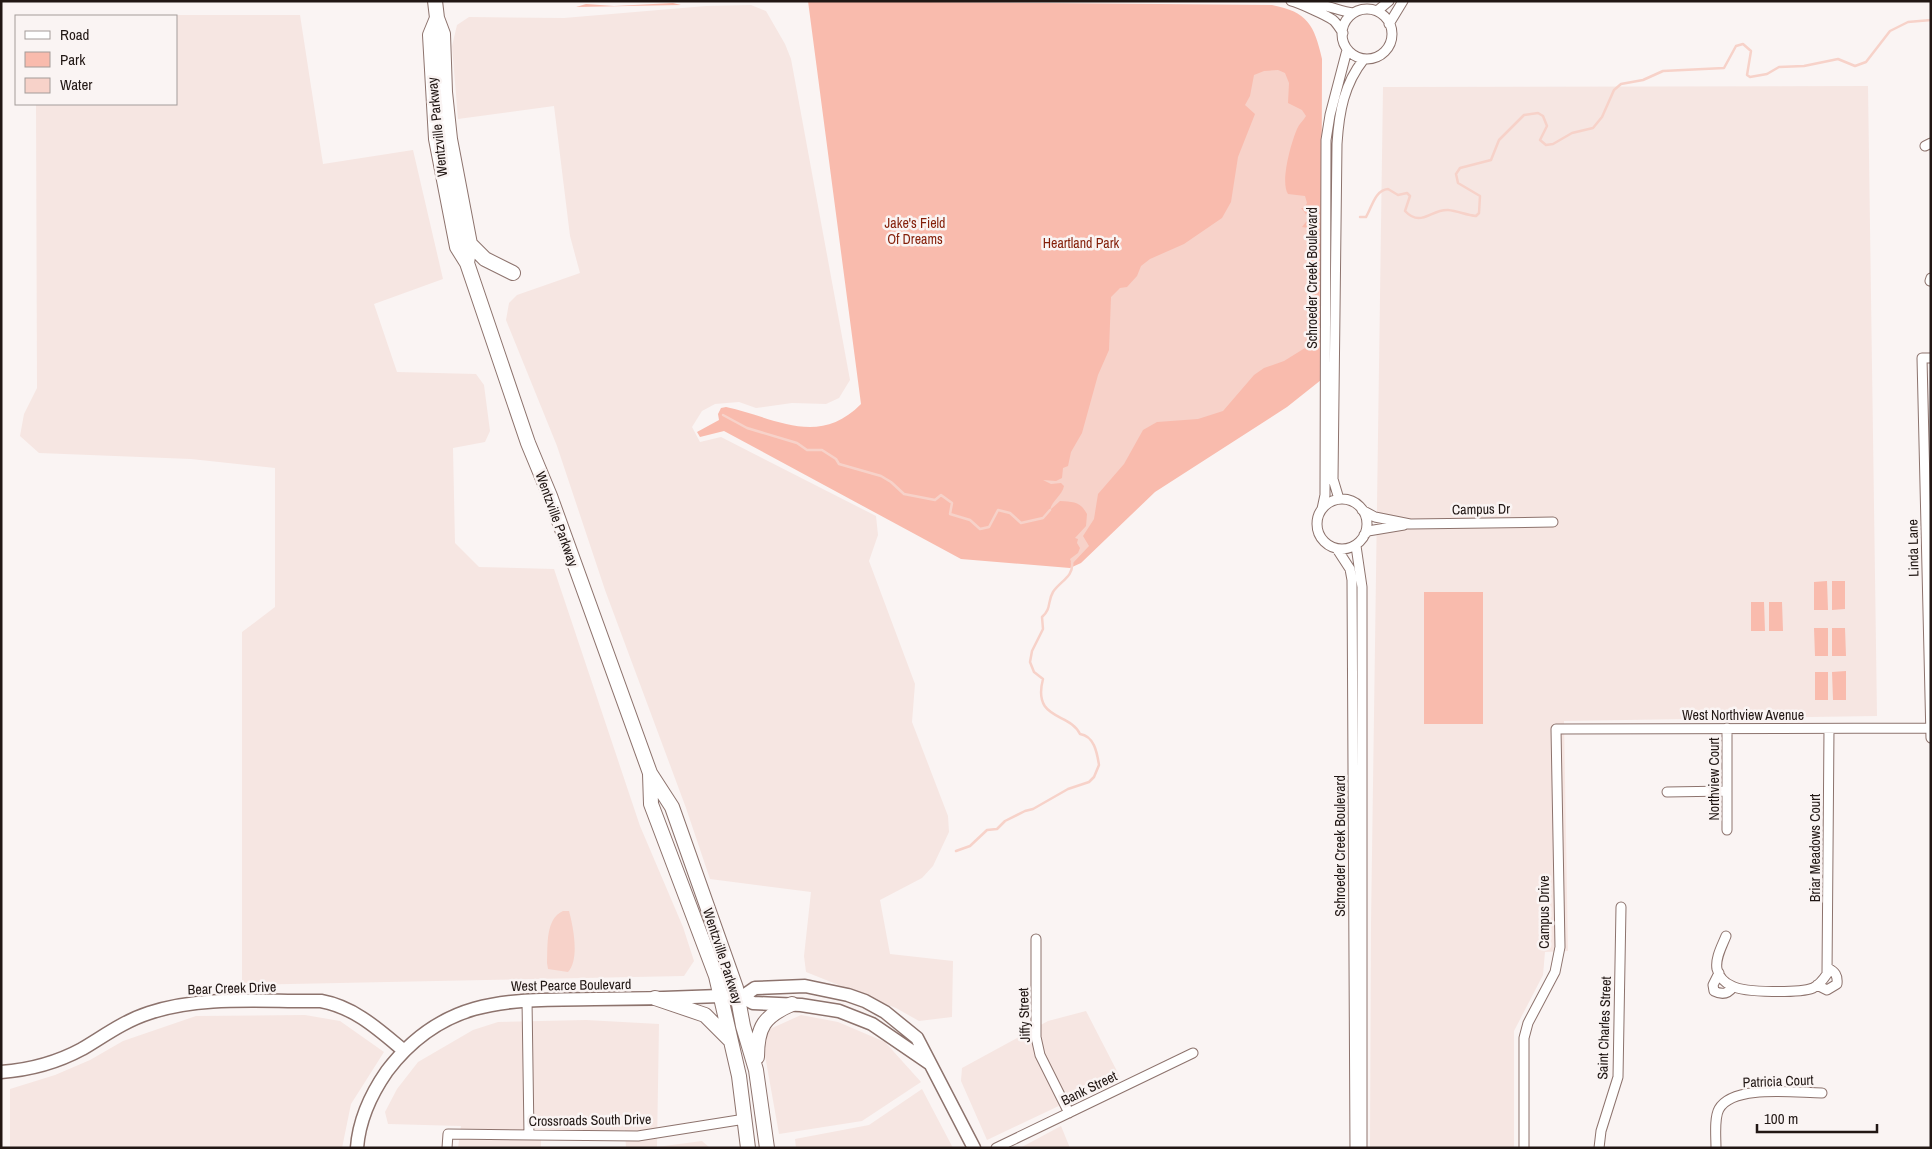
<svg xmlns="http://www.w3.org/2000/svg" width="1932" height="1149" font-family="'Archivo Narrow',sans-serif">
<rect width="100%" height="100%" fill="#faf4f3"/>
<path fill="#f6e6e2" d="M751 5 766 11 785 44 791 59 850 380 839 398 826 404 792 403 756 408 739 402 715 404 702 411 692 427 700 442 721 437 876 516 878 535 869 561 915 684 912 722 948 816 949 832 933 866 922 878 880 900 890 954 953 961 952 1017 919 1021 896 1008 806 972 804 956 811 892 710 879 686 808 605 590 557 446 506 320 509 303 517 295 580 273 570 236 554 106 458 119 452 46 457 25 469 17 564 18 706 6Z
M44 15H300L323 164 413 150 443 279 374 304 397 372 476 374 484 385 490 431 485 442 453 448 455 543 479 567 554 569 640 826 683 927 694 961 684 976 242 985V632L275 607V468L191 459 39 453 20 436 24 414 37 388 36 104H176V16H43Z
M1868 86 1877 716 1564 721 1568 951 1545 952 1543 975 1514 1031V1148H1370L1371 924 1383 87Z
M1086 1011 1120 1077 987 1140 961 1081 962 1068 1048 1021Z
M305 1015 340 1021 384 1052 351 1104 342 1148H10V1089L55 1075 90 1060 123 1041 196 1016Z
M801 1015 838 1022 885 1042 921 1082 862 1121 779 1134 763 1044 770 1029Z
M586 1020 659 1024 657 1147 702 1141 710 1148H626L625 1130 541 1132V1148H458L461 1126 388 1124 385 1112 397 1089 418 1062 473 1030 498 1022Z
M922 1089 953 1148H796L795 1139 869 1125Z
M1061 1126 1070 1148H1020Z"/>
<path fill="#f9bbad" d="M808 1 1272 5C1308 12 1314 25 1322 59L1321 380 1287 407 1155 492 1081 563 1070 568 961 559 724 431 700 437 697 432 719 420 718 414 721 408 726 407C774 417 818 448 861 404Z
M673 3 681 5 576 7 586 4 614 6Z
M1827 581 1828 610H1814V582Z
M1832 581H1845V609L1832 610Z
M1424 592H1483V724H1424Z
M1751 602H1764L1765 631H1751Z
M1769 602H1782L1783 631H1769Z
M1814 628H1828V656H1815Z
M1832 628H1845L1846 656H1832Z
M1846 671V700H1833L1832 672Z
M1815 672H1828V700H1815Z"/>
<path fill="#f7d2c9" d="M1278 70 1285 73 1289 83 1288 103 1302 110 1306 116C1303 121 1299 124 1297 129 1291 143 1280 182 1288 194L1305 196 1307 203 1304 208H1301L1309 218 1302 227 1308 228 1310 237 1308 308 1305 348 1284 361 1264 368 1254 375 1223 411 1198 419 1157 422 1143 430 1124 464 1098 494 1094 519 1083 536 1089 546 1072 564 1070 559 1078 553 1080 548 1077 543 1078 539 1075 538 1086 526 1087 514C1080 501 1073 502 1060 501L1050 510C1052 500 1062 496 1064 486L1061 483 1051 484 1043 480 1056 481 1062 478 1063 468 1068 466 1071 452 1082 433 1098 375 1109 350 1111 297 1120 288 1127 287 1137 276 1141 266 1150 259 1184 244 1222 218 1231 202 1238 157 1255 114 1245 105 1250 96 1254 75 1264 71Z
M563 911H569C573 926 580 959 568 972L548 969 547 963C548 946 545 919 563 911Z"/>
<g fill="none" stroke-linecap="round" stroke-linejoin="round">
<path stroke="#f7d2c9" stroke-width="2.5" d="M1360 217H1366C1372 207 1375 190 1388 189L1398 195 1407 193 1410 196 1405 211C1421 228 1431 209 1448 210 1458 211 1466 215 1476 216L1479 213 1480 196 1458 183 1456 174 1460 168 1491 160 1499 140 1524 115 1538 113 1543 116 1547 126 1540 140 1546 145 1553 144 1572 133 1593 128 1602 117 1614 90 1621 84 1643 80 1663 71 1724 68 1736 46 1743 44 1751 51 1747 75 1750 77 1767 74 1779 67 1804 66 1838 59 1855 66 1866 62 1890 31 1908 22 1931 20
M723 415 747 428 797 443 807 450H822L836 459 839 464 881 476 891 482 904 494 935 500 941 495 952 503 950 514 970 520 980 529 989 527 998 510 1010 513 1021 523 1043 518 1050 510
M956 851 970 846 987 830 997 829 1005 821 1025 811 1033 809 1068 789 1089 782 1094 777 1099 765C1097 752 1094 736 1080 734 1070 712 1032 721 1043 679L1034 672 1030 662 1032 651 1043 629 1042 617C1052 608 1047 602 1053 592 1060 581 1074 577 1072 562"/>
<g stroke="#8d736d" stroke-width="11">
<path id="street" d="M1291 1C1299 3 1326 15 1333 20 1337 23 1340 29 1343 33
M1302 4C1315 0 1338 11 1353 13
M1342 34a25 25 0 1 1 50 0a25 25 0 1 1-50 0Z
M1377 11 1389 1
M1389 24 1403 1
M1925 146 1931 143
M1930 281 1931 278
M1931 358H1922L1931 738
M1339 499 1333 479 1337 144C1339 112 1344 84 1364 59
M1317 524a25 25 0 1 1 50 0a25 25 0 1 1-50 0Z
M1322 509 1325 495 1326 140 1330 115 1347 50
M1362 510 1375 517 1410 524 1553 522
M1364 535 1368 531 1404 525
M1356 546 1362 587V1148
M1337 549 1350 569 1352 580 1355 1148
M1727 728V830
M1667 792 1727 791
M1726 936C1722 946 1715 958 1717 969 1719 977 1725 983 1732 986 1745 993 1800 993 1813 988 1819 985 1823 980 1827 974L1829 729
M1036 939V1037L1040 1055 1069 1113
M1719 973 1713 985 1714 991C1722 995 1728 994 1733 987
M1817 985 1827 990 1837 984C1838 975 1835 972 1828 968
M527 1000 529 1135
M447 1148 448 1134 638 1136 745 1119
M996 1148 1193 1053
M1524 1148V1038L1528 1023 1555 972 1560 947 1556 729 1931 728
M1599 1148 1601 1131 1618 1077 1621 907
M1716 1148C1716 1137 1714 1118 1719 1109 1733 1084 1796 1093 1822 1093"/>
</g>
<g stroke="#8d736d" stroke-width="15">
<path id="secondary" d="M742 997 755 988 805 986 848 995 865 1001 885 1012 917 1038 974 1148
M1 1072C28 1070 58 1062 82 1049 104 1036 124 1021 149 1013 203 995 264 1002 321 1001 354 1007 378 1029 403 1050
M357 1148C359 1120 371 1094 387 1071 444 996 510 1000 595 999 637 999 678 998 720 996L742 997 753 1003 801 1005 839 1011 872 1024 929 1063"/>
</g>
<g stroke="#8d736d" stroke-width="16">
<path id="primary" d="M435 1 437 18 443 34 445 92 450 139 470 244 467 263
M437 18 430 35 436 139 457 247 467 263 528 443 550 496 650 773 672 807 736 988 743 1026 756 1070 767 1148
M470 244 485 259 513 273
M650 774 651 804 716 976 739 1076 748 1148
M655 998 705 1015 729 1039
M757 1057C757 1027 764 1016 792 1004"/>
</g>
<use href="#street" stroke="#fff" stroke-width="9"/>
<use href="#secondary" stroke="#fff" stroke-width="12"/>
<use href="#primary" stroke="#fff" stroke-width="14"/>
</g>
<g text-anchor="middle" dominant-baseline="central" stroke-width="5" stroke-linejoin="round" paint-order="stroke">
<g font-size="14" fill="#211714" stroke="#faf4f3">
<text transform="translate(437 127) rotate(-96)">Wentzville Parkway</text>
<text transform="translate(1312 278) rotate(-90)">Schroeder Creek Boulevard</text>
<text transform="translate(1481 509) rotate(-1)">Campus Dr</text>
<text transform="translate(557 519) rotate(70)">Wentzville Parkway</text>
<text transform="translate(1913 548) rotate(-91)">Linda Lane</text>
<text x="1743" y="715">West Northview Avenue</text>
<text transform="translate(1714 779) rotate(-90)">Northview Court</text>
<text transform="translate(1340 846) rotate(-90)">Schroeder Creek Boulevard</text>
<text transform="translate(1815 848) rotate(-90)">Briar Meadows Court</text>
<text transform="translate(1544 912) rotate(-90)">Campus Drive</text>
<text transform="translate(723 956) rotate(72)">Wentzville Parkway</text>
<text transform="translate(571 985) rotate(-1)">West Pearce Boulevard</text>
<text transform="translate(232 988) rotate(-2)">Bear Creek Drive</text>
<text transform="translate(1024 1015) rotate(-92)">Jiffy Street</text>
<text transform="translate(1604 1028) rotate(-88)">Saint Charles Street</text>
<text transform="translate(1778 1081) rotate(-2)">Patricia Court</text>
<text transform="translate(1089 1088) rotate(-26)">Bank Street</text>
<text transform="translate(590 1120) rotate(-1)">Crossroads South Drive</text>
</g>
<g font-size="14" fill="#841f09" stroke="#faf4f3">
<text x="915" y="223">Jake's Field<tspan x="915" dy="16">Of Dreams</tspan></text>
<text x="1081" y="243">Heartland Park</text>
</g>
</g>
<rect width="1932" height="1149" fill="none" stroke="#211714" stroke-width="5"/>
<rect x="15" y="15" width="162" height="90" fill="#faf4f3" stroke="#a39c9a"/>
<rect x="25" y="31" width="25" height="8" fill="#ffffff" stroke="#a39c9a"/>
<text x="60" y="40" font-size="15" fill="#211714">Road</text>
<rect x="25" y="52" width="25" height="15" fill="#f9bbad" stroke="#a39c9a"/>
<text x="60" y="65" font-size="15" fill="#211714">Park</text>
<rect x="25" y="78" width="25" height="15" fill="#f7d2c9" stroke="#a39c9a"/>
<text x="60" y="90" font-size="15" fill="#211714">Water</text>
<path d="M1757 1124v8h120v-8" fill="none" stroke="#211714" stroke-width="2.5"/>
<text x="1764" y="1124" font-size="15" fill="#211714" stroke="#faf4f3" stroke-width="4" paint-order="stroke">100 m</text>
</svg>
